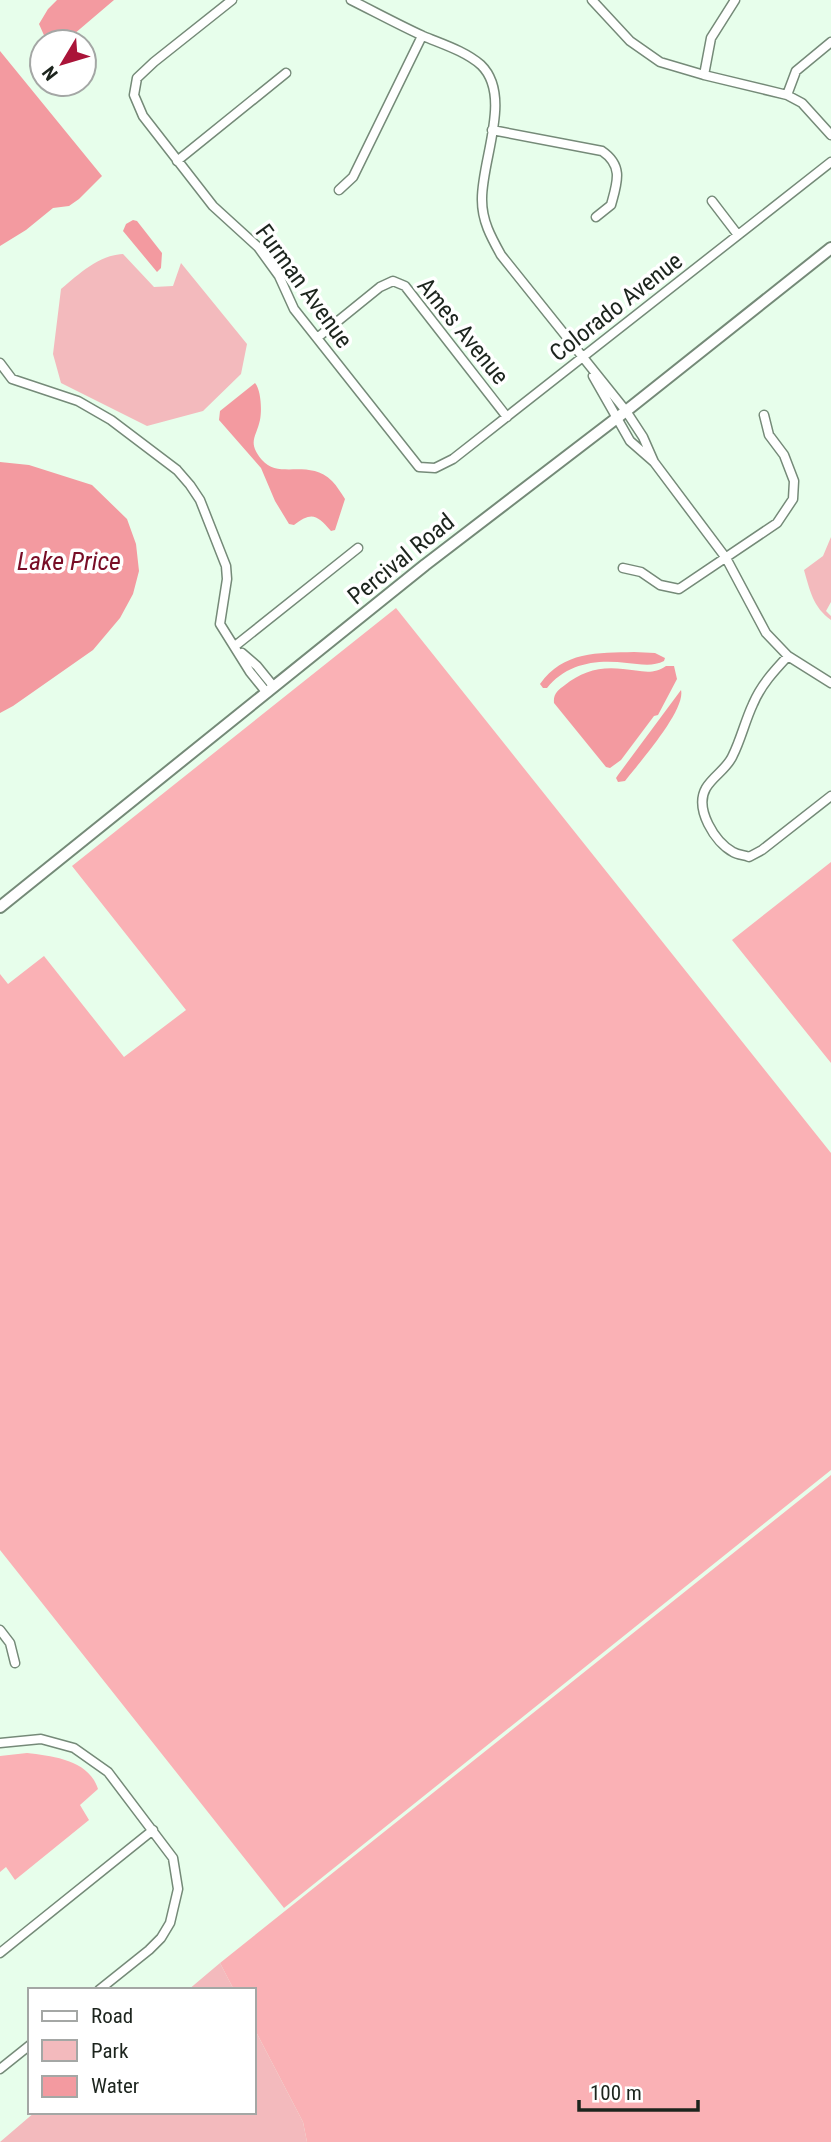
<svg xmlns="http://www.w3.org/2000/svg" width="831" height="2142" font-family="'Roboto Condensed',sans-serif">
<rect width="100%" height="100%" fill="#e7feeb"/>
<path fill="#f3babd" d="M123 254 154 287 173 286 181 263 247 344 241 374 203 411 147 426 61 383 53 354 61 289C79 274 99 255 123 254Z
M831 537V602L826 611 831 616V620C813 607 810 591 804 570L823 556Z
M220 1963 234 1990H188Z
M254 2028 303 2122 307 2142H0L35 2112H254Z"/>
<path fill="#fab1b5" d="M396 608 831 1153V1470L284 1908 0 1550V974L8 984 44 956 124 1057 186 1010 72 866Z
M831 862V1063L732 940Z
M831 1475V2142H307L303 2122 254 2028V1990H234L220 1963Z
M27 1753C53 1756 89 1760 98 1789L80 1805 89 1820 15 1880 6 1867 0 1872V1756Z"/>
<path fill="#f39aa0" d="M57 0H114L67 40 47 42 39 24 48 9Z
M0 51 102 176 79 199 69 206 53 208 26 230 0 246Z
M133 220 137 221 162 253 161 268 157 272 123 231 126 224Z
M255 383C261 390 262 410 260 420 256 438 247 442 262 460 279 480 308 458 332 481 337 486 341 493 345 499L335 530 331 531C317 515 312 511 294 525L289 524 275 501 261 468 219 420 220 411Z
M0 462 29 465 92 485 127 519 136 544 139 571 133 594 120 618 93 650 13 706 0 713Z
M634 652 655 653 665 658 664 661C653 667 639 664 627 663 597 659 567 663 547 688H543L540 684C563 651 598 653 634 652Z
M666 666H674L677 679 658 715 654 716 621 760 610 768 606 767 554 703C553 694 558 690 565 685 582 671 601 666 623 669 639 670 652 676 666 666Z
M681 690C686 710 639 763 625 781L618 782 616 778 618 775Z"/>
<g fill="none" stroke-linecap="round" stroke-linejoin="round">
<g stroke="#758a78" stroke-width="11">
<path id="street" d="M232 0 154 62 137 78 134 95 143 116 213 206 258 247 279 276 294 309 419 467 435 468 453 459 831 162
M351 0C375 12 399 25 423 36 442 44 465 51 481 65 513 96 481 161 482 200 482 221 491 237 501 255L626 411 643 437 654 462
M592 0 630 41 660 62 704 75 787 95 802 103 831 135
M704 75 711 38 735 0
M787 95 796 71 831 42
M492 130 602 151C624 166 617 183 611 205L596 217
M177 161 286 73
M339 190 353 177 422 36
M712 201 738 235
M317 338 380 287 393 281 405 286 507 417
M0 363 12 379 78 401 111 420 177 470 190 485 200 500 226 566 227 579 220 624 250 672 267 693
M593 376 630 441 654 462 726 558 766 633 788 656 831 683
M623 568 641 572 660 585 679 589 777 523 793 499 794 481 784 455 769 435 764 415
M235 646 358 548
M242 653 257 666 274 687
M788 656C774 671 761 685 753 704 745 721 741 739 733 755 728 768 713 776 706 788 694 809 715 842 733 852 738 855 744 855 749 857L762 850 831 796
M0 1630 10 1643 15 1663
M0 1743 41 1739 74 1748 108 1772 173 1858 178 1889 170 1923 161 1938 149 1950 99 1990
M0 1953 153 1830
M0 2069 30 2045"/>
</g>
<g stroke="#758a78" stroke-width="14">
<path id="secondary" d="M0 907 425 565 626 411 831 248"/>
</g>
<use href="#street" stroke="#fff" stroke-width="8"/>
<use href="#secondary" stroke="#fff" stroke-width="10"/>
</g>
<g text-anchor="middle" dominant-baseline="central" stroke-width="7" stroke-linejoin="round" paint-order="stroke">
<g font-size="24" fill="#1c241d" stroke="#fff">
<text transform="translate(304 286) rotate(54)">Furman Avenue</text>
<text transform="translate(616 307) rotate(-38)">Colorado Avenue</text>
<text transform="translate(463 331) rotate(51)">Ames Avenue</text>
<text transform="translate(401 559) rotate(-39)">Percival Road</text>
</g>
<g font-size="26" font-style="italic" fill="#780d26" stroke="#fff">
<text x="69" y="561">Lake Price</text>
</g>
</g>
<rect x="28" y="1988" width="228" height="126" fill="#ffffff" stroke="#a4a7a5" stroke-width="2"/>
<rect x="42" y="2011" width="35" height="10" fill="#ffffff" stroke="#a4a7a5" stroke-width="2"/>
<text x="91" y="2023" font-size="21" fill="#1c241d">Road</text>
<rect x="42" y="2040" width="35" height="21" fill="#f3babd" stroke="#a4a7a5" stroke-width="2"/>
<text x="91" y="2058" font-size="21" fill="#1c241d">Park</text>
<rect x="42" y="2076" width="35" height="21" fill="#f39aa0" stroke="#a4a7a5" stroke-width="2"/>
<text x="91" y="2093" font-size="21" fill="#1c241d">Water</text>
<g transform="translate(63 63) rotate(232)"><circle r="33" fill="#ffffff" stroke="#a4a7a5" stroke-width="2"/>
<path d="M0-5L12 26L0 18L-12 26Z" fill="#aa1439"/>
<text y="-10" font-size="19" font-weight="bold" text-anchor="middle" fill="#1c241d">N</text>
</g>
<path d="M579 2100v10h119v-10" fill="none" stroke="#1c241d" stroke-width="3.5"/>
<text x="590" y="2100" font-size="21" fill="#1c241d" stroke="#ffffff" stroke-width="5" paint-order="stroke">100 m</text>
</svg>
